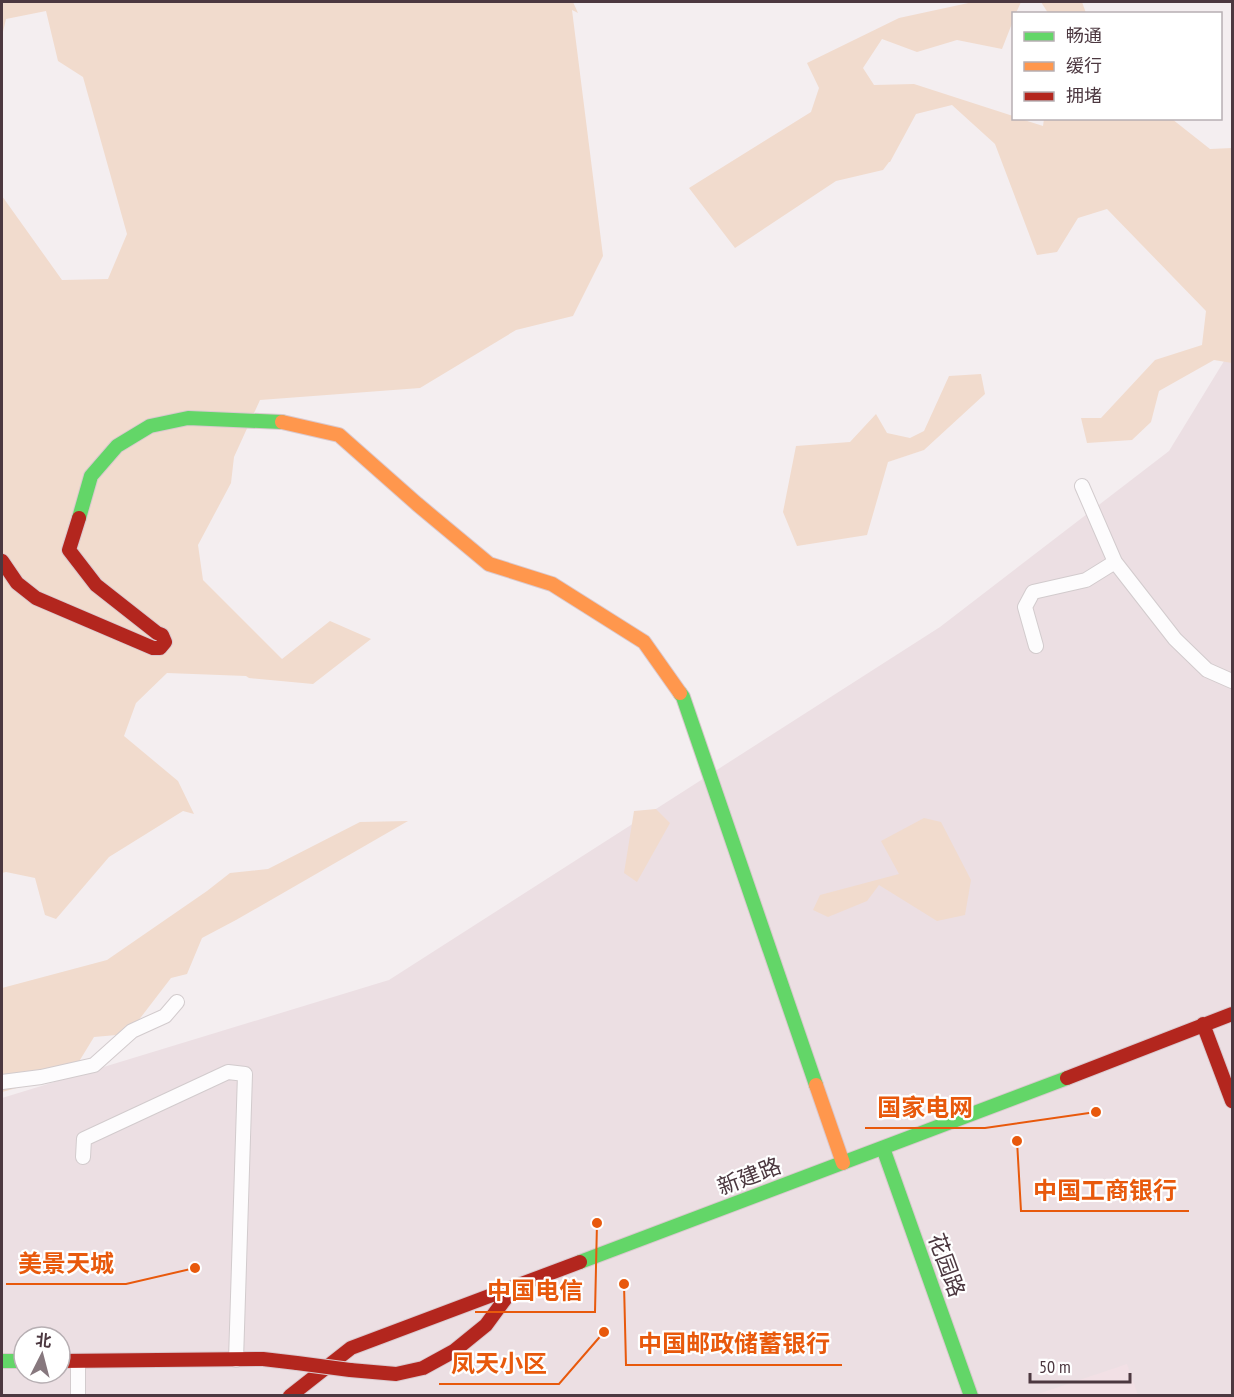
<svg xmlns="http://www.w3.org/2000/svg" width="1234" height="1397" font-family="'PT Sans Narrow','Noto Sans SC',sans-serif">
<rect width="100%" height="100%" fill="#f4eef0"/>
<path fill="#ecdfe3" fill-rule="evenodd" d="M1232 348V1395L2 1396V1098L389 980 940 627 1169 451ZM24 1337H60V1373H24Z"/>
<path fill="#f2e0e5" d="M1127 1364 1138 1395H1035Z"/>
<path fill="#f1dbcd" d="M2 2H573L578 13 572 10 603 256 573 316 516 330 420 388 260 400 234 457 231 483 198 545 203 580 282 659 330 621 371 639 313 684 249 678 246 676 167 673 136 703 124 736 178 781 194 814 183 811 109 857 56 919 45 915 35 878 6 872 2 873V196L62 280 108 279 127 234 83 77 58 61 46 11 6 19 2 36Z
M973 2H1021L1016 13 1014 14 1013 21 1002 49 957 40 917 52 882 39 863 68 874 85 914 84 1013 116 1014 118 1021 119 1043 126 1044 119H1172L1210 149 1232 148V363L1214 360 1159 391 1151 422 1132 440 1087 443 1081 418H1101L1155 360 1202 345 1206 311 1107 209 1078 218 1057 252 1037 255 995 144 952 105 916 114 890 162H889L883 170 836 181 735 248 689 188 811 112 819 88 807 63 899 18Z
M1041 2H1082L1086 13H1048Z
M981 374 985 394 924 450 888 462 867 535 797 546 783 512 796 446 850 442 876 414 887 433 910 438 924 431 949 376Z
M656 809 670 823 637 882 624 873 634 811Z
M924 818 941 822 971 880 965 915 937 921 879 885 867 901 828 917 813 910 820 895 899 874 881 841Z
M408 821 236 920 202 938 187 974 171 978 128 1034 94 1037 72 1073 2 1092V988L107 960 207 891 230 873 268 869 360 822Z"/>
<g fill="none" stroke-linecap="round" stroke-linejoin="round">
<g stroke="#d2cbcd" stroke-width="16">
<path id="street" d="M1082 486 1115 562 1175 639 1207 670 1232 681
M1036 646 1025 607 1033 592 1086 580 1115 562
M2 1082 41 1077 94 1065 132 1031 165 1016 177 1002
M83 1157 84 1139 228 1072 245 1074 236 1360
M78 1361V1396"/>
</g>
<g stroke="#dac9ce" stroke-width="16">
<path id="fast" d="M79 518 91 476 117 446 150 426 188 418 282 422
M680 693 683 697 816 1085
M883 1148 971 1396
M580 1262 1067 1078
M2 1361H24"/>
</g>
<g stroke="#dac9ce" stroke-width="16">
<path id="slow" d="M282 422 339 435 417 504 489 564 552 584 644 642 680 693
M816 1085 843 1163"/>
</g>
<g stroke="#dac9ce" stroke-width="16">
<path id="jam" d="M2 561 17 583 36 598 153 648H160L165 642 162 635 157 633 96 585 69 550 79 518
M1203 1024 1232 1101
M1067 1078 1232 1014
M60 1361 263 1359 297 1363
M350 1370 396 1374 423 1368 454 1351 486 1325 514 1287
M290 1396 351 1348 580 1262"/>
</g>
<use href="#street" stroke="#fdfcfd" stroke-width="14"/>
<use href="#fast" stroke="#63d668" stroke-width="14"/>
<use href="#slow" stroke="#ff974d" stroke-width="14"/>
<use href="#jam" stroke="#b3261e" stroke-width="14"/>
<g stroke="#dac9ce" stroke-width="16" stroke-linecap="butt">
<path id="jam-bridge" d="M297 1363 350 1370"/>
</g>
<use href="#jam-bridge" stroke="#b3261e" stroke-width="14"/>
</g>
<g text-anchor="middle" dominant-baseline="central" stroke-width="4.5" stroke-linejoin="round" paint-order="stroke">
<g font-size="22" fill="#4c3840" stroke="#fff">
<text transform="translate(749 1176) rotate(-21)">新建路</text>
<text transform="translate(947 1265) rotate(70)">花园路</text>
</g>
</g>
<path fill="none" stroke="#e8590c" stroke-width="2" d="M1096 1112L985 1128H865M1017 1141L1021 1211H1189M195 1268L126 1284H6M597 1223L595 1312H475M624 1284L626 1365H842M604 1332L559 1384H439"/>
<g fill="#e8590c" stroke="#fff" stroke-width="2">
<circle cx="1096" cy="1112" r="6"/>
<circle cx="1017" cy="1141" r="6"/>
<circle cx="195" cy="1268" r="6"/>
<circle cx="597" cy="1223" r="6"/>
<circle cx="624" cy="1284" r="6"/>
<circle cx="604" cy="1332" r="6"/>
</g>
<g font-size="24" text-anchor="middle" font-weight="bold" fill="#e8590c" stroke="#fff" stroke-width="4.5" stroke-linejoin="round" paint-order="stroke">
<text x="925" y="1116">国家电网</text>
<text x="1105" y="1199">中国工商银行</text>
<text x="66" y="1272">美景天城</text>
<text x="535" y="1299">中国电信</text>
<text x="734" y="1352">中国邮政储蓄银行</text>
<text x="499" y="1372">凤天小区</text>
</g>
<rect width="1234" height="1397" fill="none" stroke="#4c3840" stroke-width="6"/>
<rect x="1012" y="12" width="210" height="108" fill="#ffffff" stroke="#b7afb3" stroke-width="1.5"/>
<rect x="1024" y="32" width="30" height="9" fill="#63d668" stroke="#b7afb3" stroke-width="1.5"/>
<text x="1066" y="42" font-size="18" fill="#4c3840">畅通</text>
<rect x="1024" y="62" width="30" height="9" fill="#ff974d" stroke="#b7afb3" stroke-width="1.5"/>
<text x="1066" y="72" font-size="18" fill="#4c3840">缓行</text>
<rect x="1024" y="92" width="30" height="9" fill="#b3261e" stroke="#b7afb3" stroke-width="1.5"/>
<text x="1066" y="102" font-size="18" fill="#4c3840">拥堵</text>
<g transform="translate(42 1355) rotate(6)"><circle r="28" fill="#ffffff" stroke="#b7afb3" stroke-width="1.5"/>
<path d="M0-4.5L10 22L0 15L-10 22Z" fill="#87787e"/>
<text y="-9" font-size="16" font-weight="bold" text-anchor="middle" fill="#4c3840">北</text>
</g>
<path d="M1030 1373v9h100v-9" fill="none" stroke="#4c3840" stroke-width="3"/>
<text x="1039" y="1373" font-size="18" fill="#4c3840" stroke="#ffffff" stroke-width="4.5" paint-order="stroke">50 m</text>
</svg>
